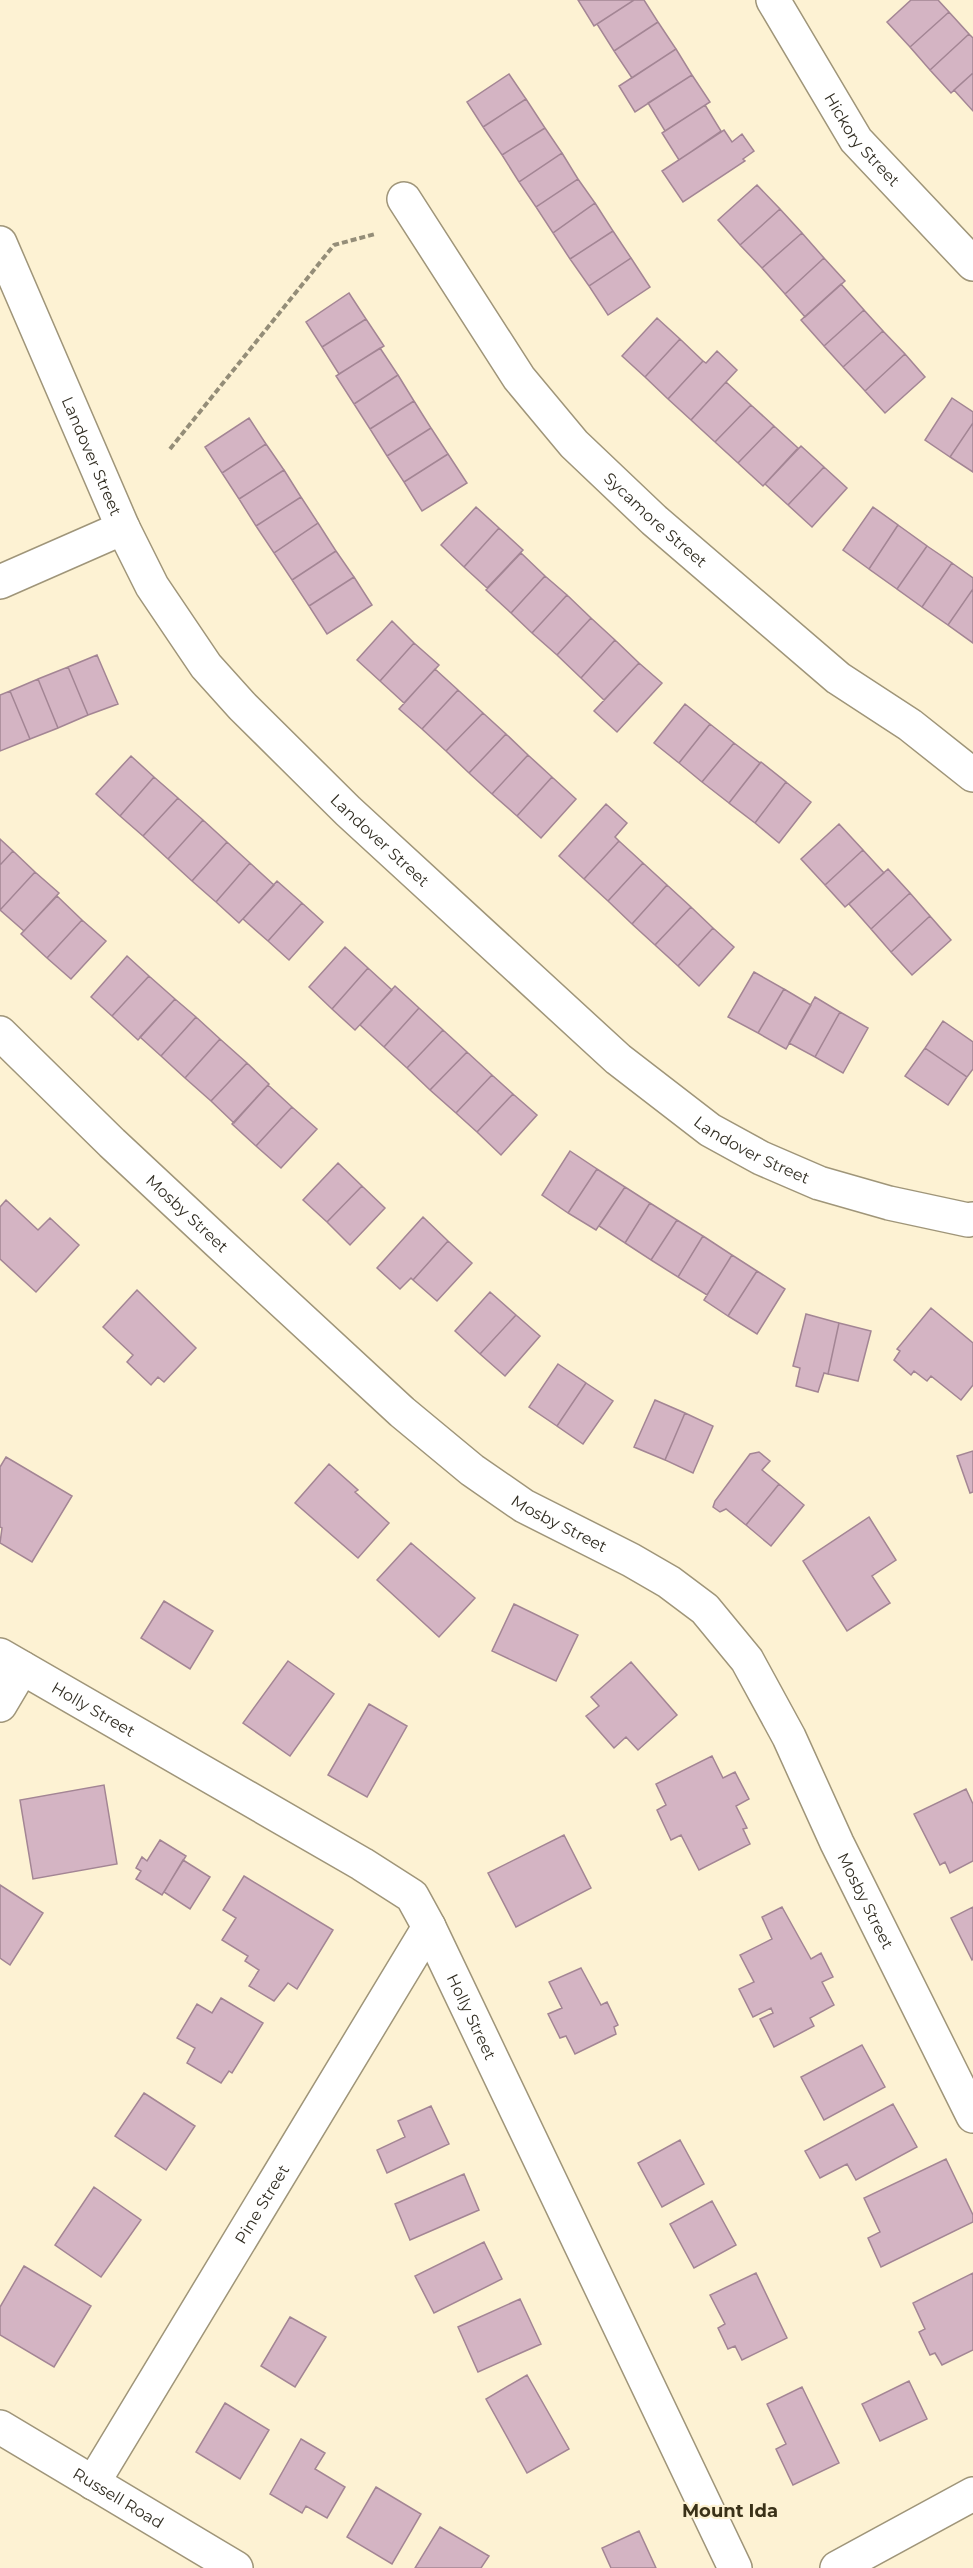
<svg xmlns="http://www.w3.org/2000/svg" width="973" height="2568" font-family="Montserrat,sans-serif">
<rect width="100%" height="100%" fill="#fdf2d3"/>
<path fill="#d4b4c3" stroke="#a38594" stroke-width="1.5" d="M578 0H634L594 26Z
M634 0H644L658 22 614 51 597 24Z
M911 0H938L949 12 910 47 887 22Z
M949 12 969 34 930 70 910 47Z
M658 22 676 49 632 78 614 51Z
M969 34 973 38V73L951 93 930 70Z
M676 49 692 75 635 112 619 86Z
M973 73V111L954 90Z
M509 74 526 99 483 127 467 102Z
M692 75 710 102 665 131 648 103Z
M526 99 545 128 502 155 483 127Z
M705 105 721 131 679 160 662 133Z
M545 128 562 153 519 182 502 155Z
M724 130 732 142 742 134 754 151 743 159 745 161 683 202 662 171Z
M562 153 578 179 536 207 519 182Z
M578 179 595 203 553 233 536 207Z
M757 185 780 209 740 245 718 220Z
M595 203 613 231 570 259 553 233Z
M780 209 802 233 762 268 740 245Z
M613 231 631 258 589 286 570 259Z
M802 233 824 258 785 294 762 268Z
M631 258 650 287 608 315 589 286Z
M824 258 845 281 805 317 785 294Z
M841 284 864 310 824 346 801 320Z
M349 293 366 319 322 347 306 322Z
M864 310 883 331 843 367 824 346Z
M657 318 680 339 645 377 622 356Z
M366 319 384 346 339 374 322 347Z
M883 331 905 354 865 391 843 367Z
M680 339 703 361 668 399 645 377Z
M380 348 398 375 354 404 336 376Z
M717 351 737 370 691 420 668 399 703 361 706 363Z
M905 354 925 377 885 413 865 391Z
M398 375 414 401 370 429 354 404Z
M726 382 751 405 715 442 691 420Z
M952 398 973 412V423L950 457 925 440Z
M414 401 431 428 387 456 370 429Z
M751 405 774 426 738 463 715 442Z
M249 418 266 444 222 473 205 447Z
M973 423V472L950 457Z
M774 426 798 448 763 486 738 463Z
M431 428 448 454 404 482 387 456Z
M266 444 284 470 239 499 222 473Z
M801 446 824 467 788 505 765 484Z
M448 454 467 483 422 511 404 482Z
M824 467 847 488 812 527 788 505Z
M284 470 301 497 256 526 239 499Z
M301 497 318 523 274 553 256 526Z
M476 507 499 528 464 567 441 545Z
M873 507 898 525 869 569 843 550Z
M318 523 336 551 292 580 274 553Z
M898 525 927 546 897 589 869 569Z
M499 528 523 550 487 588 464 567Z
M927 546 952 563 922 607 897 589Z
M336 551 354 577 309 606 292 580Z
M521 553 545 576 511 613 486 590Z
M952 563 973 578V589L948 625 922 607Z
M545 576 567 595 532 633 511 613Z
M354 577 372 605 327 634 309 606Z
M973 589V643L948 625Z
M567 595 591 618 557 655 532 633Z
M591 618 615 640 581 678 557 655Z
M392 621 414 643 380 681 357 660Z
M615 640 639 663 604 700 581 678Z
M414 643 439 665 404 703 380 681Z
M97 655 118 704 88 715 68 667Z
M639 663 662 683 617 732 594 711Z
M68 667 88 715 58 728 38 679Z
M435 669 458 690 422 729 399 709Z
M38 679 58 728 30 739 10 691Z
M458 690 483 713 446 751 422 729Z
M10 691 30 739 0 751V695Z
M685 704 710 724 679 763 654 743Z
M483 713 506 734 469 773 446 751Z
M710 724 734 743 702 782 679 763Z
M506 734 528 755 492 794 469 773Z
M734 743 760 763 729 803 702 782Z
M528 755 552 777 517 816 492 794Z
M131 756 154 777 120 816 96 794Z
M761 762 786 782 755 823 729 803Z
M154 777 178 798 143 836 120 816Z
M552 777 576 799 541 838 517 816Z
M786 782 811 802 779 843 755 823Z
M178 798 203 820 168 859 143 836Z
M606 804 627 823 615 837 619 841 584 879 559 856Z
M203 820 227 842 192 881 168 859Z
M839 824 863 850 825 885 801 859Z
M0 839 13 851 0 865Z
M619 841 643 863 608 901 584 879Z
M227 842 250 863 216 902 192 881Z
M863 850 884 873 845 907 825 885Z
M13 851 35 872 0 910V865Z
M250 863 274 885 239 923 216 902Z
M643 863 667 885 632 924 608 901Z
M888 869 910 893 871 929 849 904Z
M35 872 59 893 24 931 0 910Z
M277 881 302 903 268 941 243 919Z
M667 885 691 907 655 945 632 924Z
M910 893 930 916 891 952 871 929Z
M57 896 82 920 47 958 21 934Z
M302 903 323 922 289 960 268 941Z
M691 907 713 928 678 966 655 945Z
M930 916 951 940 912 975 891 952Z
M82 920 106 941 71 979 47 958Z
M713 928 734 947 699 986 678 966Z
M345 947 368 968 332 1009 309 987Z
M127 956 149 976 112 1016 91 997Z
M368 968 392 990 355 1030 332 1009Z
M754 972 784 989 758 1033 728 1017Z
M149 976 175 999 138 1040 112 1016Z
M395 986 419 1008 384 1047 360 1025Z
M784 989 811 1005 786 1049 758 1033Z
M815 997 840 1012 815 1057 789 1043Z
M175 999 196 1017 161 1056 140 1037Z
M419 1008 443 1030 407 1068 384 1047Z
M840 1012 868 1028 843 1073 815 1057Z
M196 1017 220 1039 185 1078 161 1056Z
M943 1021 973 1042V1069L967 1077 925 1048Z
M443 1030 467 1052 430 1090 407 1068Z
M220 1039 247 1063 211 1101 185 1078Z
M925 1048 967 1077 948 1105 905 1076Z
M467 1052 492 1075 456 1113 430 1090Z
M247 1063 269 1084 234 1123 211 1101Z
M492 1075 513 1094 477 1132 456 1113Z
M268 1085 292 1107 256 1146 232 1124Z
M513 1094 537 1115 501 1155 477 1132Z
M292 1107 317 1129 281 1168 256 1146Z
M570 1151 597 1169 568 1213 542 1195Z
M338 1163 362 1186 327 1222 303 1200Z
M597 1169 625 1187 596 1230 568 1213Z
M362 1186 385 1208 350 1245 327 1222Z
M625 1187 650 1203 625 1243 599 1226Z
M6 1200 38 1230 50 1218 79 1245 36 1292 0 1259V1207Z
M650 1203 677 1220 651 1260 625 1243Z
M423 1217 448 1241 413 1280 411 1278 400 1289 377 1268Z
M677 1220 703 1236 678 1277 651 1260Z
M703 1236 732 1255 707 1295 678 1277Z
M448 1241 472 1263 437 1301 413 1280Z
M732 1255 757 1271 728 1316 704 1300Z
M757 1271 785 1289 757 1334 728 1316Z
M137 1290 196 1348 164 1382 158 1377 151 1385 127 1362 133 1355 103 1327Z
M490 1292 516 1315 480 1354 455 1331Z
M931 1308 973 1343V1385L961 1400 931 1376 927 1381 914 1371 911 1375 894 1360 900 1351 897 1349Z
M806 1314 839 1323 828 1374 824 1373 818 1392 796 1386 800 1368 793 1366Z
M516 1315 540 1336 505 1376 480 1354Z
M839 1323 871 1331 858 1381 828 1374Z
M558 1364 586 1383 557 1426 529 1407Z
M586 1383 613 1401 583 1444 557 1426Z
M655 1400 685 1413 665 1460 634 1447Z
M685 1413 713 1426 693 1473 665 1460Z
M973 1451V1492L970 1493 957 1456Z
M759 1452 770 1461 762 1470 779 1484 746 1525 726 1509 720 1512 713 1507 715 1501 750 1454Z
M6 1457 72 1496 32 1562 0 1543 2 1528 0 1527V1467Z
M329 1464 358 1490 355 1492 389 1523 358 1558 295 1503Z
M779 1484 804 1505 771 1546 746 1525Z
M869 1517 896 1560 872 1576 890 1603 847 1631 803 1561Z
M411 1543 475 1598 439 1637 377 1580Z
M164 1601 213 1631 190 1669 141 1638Z
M514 1604 578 1635 556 1681 492 1651Z
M288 1661 334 1694 290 1756 243 1723Z
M631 1662 677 1715 638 1750 626 1737 614 1748 586 1716 599 1706 591 1697Z
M369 1704 407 1726 367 1797 328 1775Z
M712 1756 723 1778 735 1772 749 1799 736 1806 747 1828 743 1829 750 1844 699 1870 681 1835 671 1840 657 1810 666 1805 656 1784Z
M104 1785 117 1864 33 1879 20 1800Z
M966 1789 973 1804V1861L950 1873 945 1862 940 1865 914 1814Z
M564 1835 591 1888 516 1927 488 1873Z
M160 1840 186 1856 162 1895 136 1879 141 1871 136 1868 142 1857 147 1861Z
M183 1860 210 1877 190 1909 164 1892Z
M244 1876 333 1930 297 1989 288 1983 274 2001 249 1986 259 1970 245 1961 248 1956 222 1940 236 1918 223 1910Z
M0 1885 43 1913 10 1965 0 1958Z
M782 1907 811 1959 821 1953 833 1977 822 1982 834 2005 810 2018 814 2026 774 2047 760 2019 773 2013 771 2008 753 2017 739 1989 754 1982 740 1955 772 1939 762 1917Z
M973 1907V1959L972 1960 951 1918Z
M581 1968 601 2005 607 2002 618 2025 614 2027 616 2034 575 2054 566 2036 560 2038 548 2014 562 2008 549 1982Z
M221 1998 263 2023 232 2073 229 2071 221 2083 187 2063 195 2048 177 2038 197 2004 212 2013Z
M862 2045 885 2087 824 2120 801 2077Z
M144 2093 195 2126 166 2170 115 2136Z
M893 2104 917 2147 856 2180 847 2164 820 2178 805 2151Z
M431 2106 449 2144 387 2173 377 2150 405 2137 398 2121Z
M680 2140 704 2184 662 2207 638 2163Z
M946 2159 973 2215V2222L881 2267 868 2238 880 2232 864 2198Z
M464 2174 479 2210 410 2240 395 2204Z
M94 2187 141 2220 101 2277 55 2245Z
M712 2201 736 2245 694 2268 670 2224Z
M484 2242 502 2279 434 2313 415 2276Z
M24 2266 91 2306 54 2367 0 2335V2307Z
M756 2273 787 2338 742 2360 735 2346 728 2349 718 2328 725 2324 710 2295Z
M973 2273V2350L942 2365 935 2353 930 2355 919 2332 925 2329 913 2303Z
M520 2299 541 2344 478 2372 458 2327Z
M290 2317 326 2337 295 2387 261 2366Z
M527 2375 569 2449 527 2473 486 2399Z
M909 2381 927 2419 880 2441 862 2404Z
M802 2387 839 2463 793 2485 776 2449 786 2444 767 2404Z
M225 2403 269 2430 240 2479 196 2452Z
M301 2439 325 2453 315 2469 345 2487 327 2518 306 2506 302 2513 270 2494Z
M376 2487 421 2514 392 2564 347 2537Z
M440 2527 489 2556 481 2568H415Z
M639 2531 656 2568H611L602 2548Z"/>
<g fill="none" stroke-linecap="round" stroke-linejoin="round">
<g stroke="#9f9579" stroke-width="36">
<g id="minor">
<path id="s1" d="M773 0 856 140 973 264"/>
<path id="s2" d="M404 199 519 378 574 444 654 520 838 678 910 725 973 775"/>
<path id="s3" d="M0 243 123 528 152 586 206 666 242 706 348 811 618 1059 710 1130 761 1158 819 1183 889 1203 968 1220 973 1219"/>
<path d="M0 582 123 528"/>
<path id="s4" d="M0 1033 112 1143 217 1241 402 1412 472 1470 524 1506 631 1560 669 1582 705 1609 747 1660 789 1737 837 1843 973 2116"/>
<path id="s5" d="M0 1655 362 1864 412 1896 429 1927 735 2568"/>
<path d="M0 1705 22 1668"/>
<path id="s6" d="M93 2483 429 1927"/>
<path d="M837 2568 973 2494"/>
</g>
</g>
<g stroke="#9f9579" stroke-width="36">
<g id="tertiary">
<path id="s7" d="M0 2427 236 2568"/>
</g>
</g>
<path stroke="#948d78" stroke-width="4" stroke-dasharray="6 3" stroke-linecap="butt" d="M170 449 334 245 375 234"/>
<use href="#minor" stroke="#fff" stroke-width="33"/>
<use href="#tertiary" stroke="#fff" stroke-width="33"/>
</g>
<g text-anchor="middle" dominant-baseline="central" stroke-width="4.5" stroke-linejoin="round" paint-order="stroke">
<g font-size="16" fill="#312d22" stroke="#fdf2d3">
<text stroke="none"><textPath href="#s1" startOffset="166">Hickory Street</textPath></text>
<text stroke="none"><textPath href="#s3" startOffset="232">Landover Street</textPath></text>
<text stroke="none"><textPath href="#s2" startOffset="410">Sycamore Street</textPath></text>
<text stroke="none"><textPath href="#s3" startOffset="718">Landover Street</textPath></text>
<text stroke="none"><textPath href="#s3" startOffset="1204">Landover Street</textPath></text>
<text stroke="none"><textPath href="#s4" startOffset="260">Mosby Street</textPath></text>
<text stroke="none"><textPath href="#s4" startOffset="746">Mosby Street</textPath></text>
<text stroke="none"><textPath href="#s5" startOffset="108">Holly Street</textPath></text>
<text stroke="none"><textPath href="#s4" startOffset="1250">Mosby Street</textPath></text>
<text stroke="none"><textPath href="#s5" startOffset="612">Holly Street</textPath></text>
<text stroke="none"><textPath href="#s6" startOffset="326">Pine Street</textPath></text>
<text stroke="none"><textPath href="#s7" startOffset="138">Russell Road</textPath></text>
</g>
<g font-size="18" font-weight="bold" fill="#3a3118" stroke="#fdf2d3">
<text x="730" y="2511">Mount Ida</text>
</g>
</g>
</svg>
